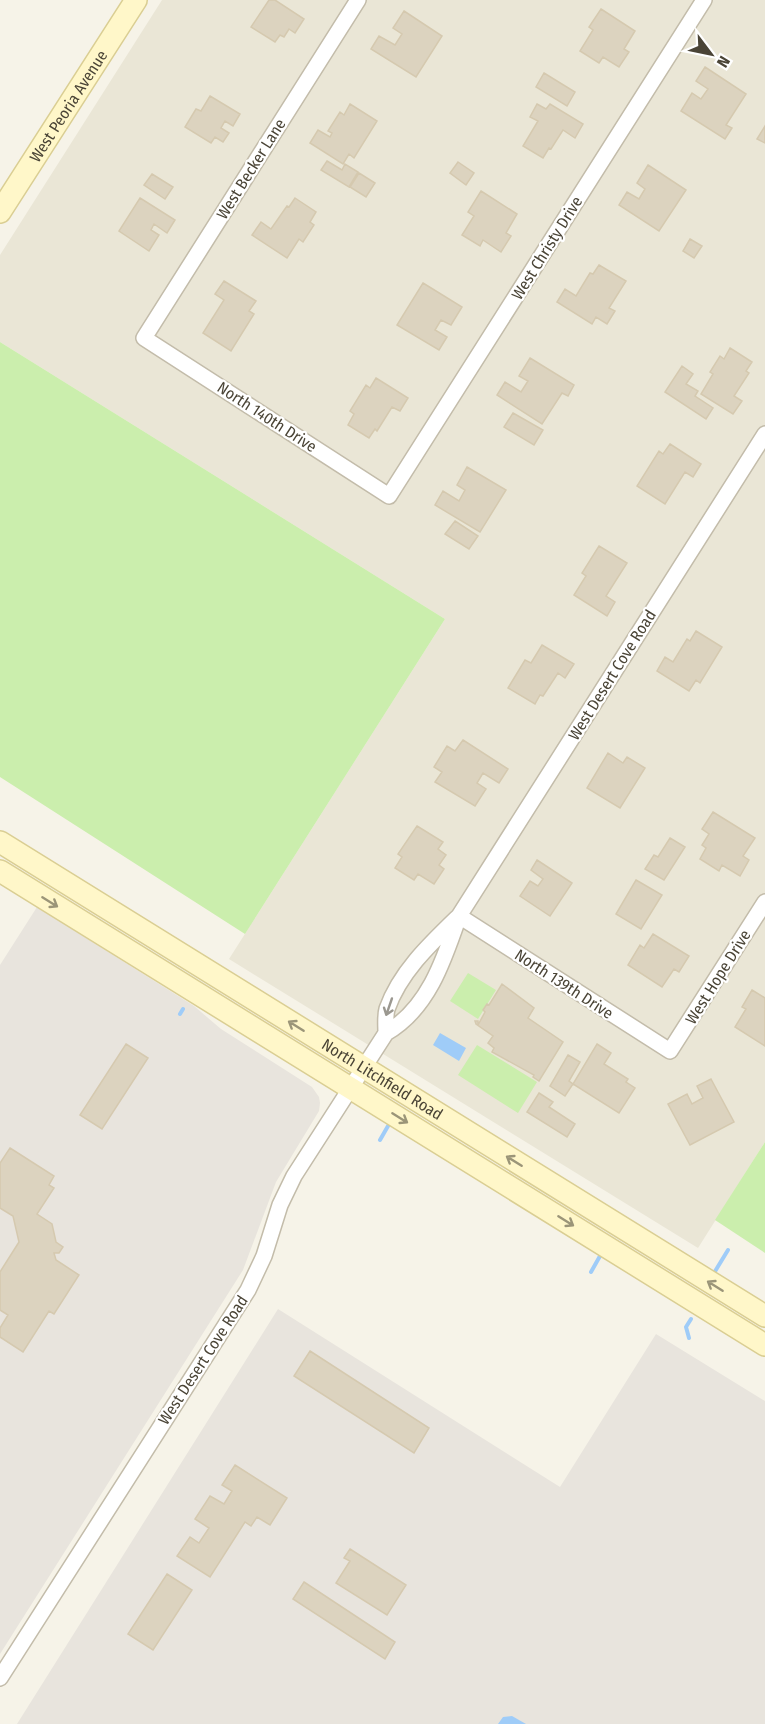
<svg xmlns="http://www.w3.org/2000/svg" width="765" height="1724" font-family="'Fira Sans Condensed',sans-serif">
<rect width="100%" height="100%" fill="#f6f3e8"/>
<path fill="#eae6d6" d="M162 0H765V1142L698 1248 229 959 445 619 0 342V255Z"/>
<path fill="#e8e4dd" d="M37 907 194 1006 221 1029 312 1087 319 1097 320 1103 319 1111 276 1182 243 1270 0 1654V965Z
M278 1309 560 1487 656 1334 765 1401V1724H17Z"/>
<path fill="#cbeead" d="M0 342 445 619 245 934 0 777Z
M468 973 496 990 478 1019 450 1001Z
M477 1045 537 1082 518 1113 458 1075Z
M765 1142V1253L715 1220Z"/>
<path fill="#9fccf8" d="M440 1033 466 1048 459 1061 433 1045Z
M512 1716 526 1724H498L503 1717Z"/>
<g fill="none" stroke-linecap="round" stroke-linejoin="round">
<path stroke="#9fccf8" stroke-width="4" d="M180 1014 183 1009
M380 1140 388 1126
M591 1272 600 1256
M714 1273 728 1250
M689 1338 686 1327 691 1319"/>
</g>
<path fill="#dcd3bf" stroke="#d5c9af" stroke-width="1.5" d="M269 0H275L304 19 295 33 289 29 284 37 280 35 275 42 251 27Z
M601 9 635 31 624 49 629 52 619 67 603 57 599 63 580 51 593 30 589 27Z
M404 11 442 36 416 77 371 49 379 36 395 45 402 34 393 28Z
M705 67 746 94 726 125 732 128 725 139 681 111 692 93 701 99 708 89 696 81Z
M544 73 575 92 567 106 536 87Z
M210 96 240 114 233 126 225 121 221 128 229 133 223 142 215 137 211 143 185 127 196 109 201 111Z
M350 104 377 121 354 158 349 154 343 164 310 143 318 130 330 137 332 133 328 131 340 112 344 115Z
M537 104 546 109 550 104 583 124 575 138 563 130 551 149 549 148 543 158 523 146 538 121 530 117Z
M765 126V143L757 139Z
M327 161 342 170 345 164 358 172 349 187 321 170Z
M458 162 474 173 466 185 450 173Z
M648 165 686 190 659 231 619 205 627 192 639 199 645 189 637 183Z
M359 173 375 183 366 197 350 187Z
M152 174 173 187 165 199 144 185Z
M481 191 517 214 506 233 511 236 501 252 483 240 480 246 462 235 474 216 468 212Z
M140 198 175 220 167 233 154 224 151 230 159 235 149 251 119 231Z
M295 198 316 212 310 222 314 225 303 242 299 239 287 258 252 235 261 222 271 229 287 206 289 207Z
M690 239 702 246 694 258 683 251Z
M599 265 626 281 609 308 615 311 607 324 596 317 592 324 557 302 565 289 576 296 590 273 593 274Z
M224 281 256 301 249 311 254 314 231 351 203 333 224 300 215 294Z
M423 283 462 307 451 325 441 320 435 330 447 337 439 350 397 325Z
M730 348 752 362 746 371 749 373 734 396 742 401 733 414 701 394 713 374 710 372 720 356 724 359Z
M530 358 574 385 568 396 562 393 542 424 497 395 505 382 521 392 528 381 519 376Z
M682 366 693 374 686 384 698 391 695 396 713 408 706 419 665 392Z
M376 378 408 398 400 411 392 407 377 431 375 429 369 438 348 425 354 414 350 411 366 385 370 388Z
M513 413 543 430 534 445 504 427Z
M670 444 701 464 693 477 685 472 665 504 637 486 659 451 663 454Z
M467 467 506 490 480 532 435 505 443 491 459 501 465 490 457 485Z
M455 521 478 536 469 549 445 534Z
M599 546 627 563 606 596 615 602 607 616 574 595 586 576 582 573Z
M696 631 722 647 700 683 696 680 689 691 657 671 665 657 673 662 687 639 690 641Z
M542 645 574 664 565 678 558 673 543 696 540 695 535 704 508 688 525 660 531 663Z
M463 740 508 769 499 783 483 773 477 783 486 789 475 806 435 782 442 772 434 767 447 746 455 751Z
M608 753 623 763 627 757 645 768 620 808 587 788Z
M713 812 755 838 743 856 749 860 740 876 722 865 719 871 700 859 706 848 702 845 709 834 702 829Z
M417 826 443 842 438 849 446 855 439 865 444 869 434 884 418 874 414 880 395 868 402 857 398 854Z
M670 838 685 847 664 880 645 869 654 855 658 857Z
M537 860 572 883 550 916 520 896 530 881 538 886 543 879 531 870Z
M636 880 662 895 641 929 616 914Z
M653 934 689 956 679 972 674 969 662 987 628 965 640 945 644 948Z
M502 984 534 1008 528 1018 563 1042 539 1081 533 1077 534 1075 492 1052 494 1048 488 1043 493 1036 476 1024 475 1021H478V1025L485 1012 483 1010 487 1004 489 1005Z
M752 990 765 998V1046L735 1027 746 1009 742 1007Z
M126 1044 148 1058 102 1129 80 1115Z
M597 1044 611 1053 604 1064 628 1079 626 1082 635 1088 619 1113 573 1084Z
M568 1055 580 1062 569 1081 573 1084 565 1096 550 1086Z
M711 1079 734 1122 690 1145 668 1104 687 1094 692 1104 703 1098 697 1086Z
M539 1093 553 1102 549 1107 575 1124 567 1137 527 1112Z
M10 1148 54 1176 49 1185 54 1188 37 1214 52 1224 56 1242 63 1247 59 1253H54L56 1260 79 1275 54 1314 49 1311 23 1352 0 1337V1328L8 1315 0 1310V1272L19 1242 13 1216 0 1208V1163Z
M310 1351 429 1428 414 1453 294 1376Z
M235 1465 287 1498 270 1525 257 1517 251 1526 245 1522 210 1577 177 1556 190 1537 199 1543 209 1528 195 1519 210 1496 224 1504 232 1491 222 1485Z
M350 1549 406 1585 387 1615 336 1583 350 1561 344 1558Z
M167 1574 192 1590 153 1650 128 1634Z
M304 1582 395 1642 385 1659 293 1599Z"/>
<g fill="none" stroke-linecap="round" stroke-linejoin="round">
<g stroke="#c3bcaa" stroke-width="18">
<path id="street" d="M358 0 144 338 389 496 704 0
M459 916 670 1051 765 902
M386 1033C386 1025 385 1016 387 1009 400 972 431 943 459 916L765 434
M0 1678 248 1290 264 1256 280 1205 294 1176 386 1033C428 1009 444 960 459 916"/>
</g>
<g stroke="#dace93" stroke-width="24">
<g id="secondary">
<path id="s1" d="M0 212 136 0"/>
<path id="s2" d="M0 842 765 1316"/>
<path d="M0 871 765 1345"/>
</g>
</g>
<use href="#street" stroke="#fff" stroke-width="15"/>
<use href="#secondary" stroke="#fff7c9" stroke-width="21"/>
</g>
<defs><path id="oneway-shaft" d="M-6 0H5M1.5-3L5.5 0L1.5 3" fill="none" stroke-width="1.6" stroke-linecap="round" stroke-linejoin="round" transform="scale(1.5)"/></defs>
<g stroke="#9b9578">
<use href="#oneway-shaft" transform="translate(50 902) rotate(32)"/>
<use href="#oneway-shaft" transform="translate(296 1026) rotate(-148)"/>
<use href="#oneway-shaft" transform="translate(400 1118) rotate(32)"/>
<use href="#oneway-shaft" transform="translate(514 1161) rotate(-148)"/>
<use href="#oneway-shaft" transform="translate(566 1221) rotate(32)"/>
<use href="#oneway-shaft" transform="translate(715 1286) rotate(-148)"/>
</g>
<use stroke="#9b9890" href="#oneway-shaft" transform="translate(389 1007) rotate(109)"/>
<g text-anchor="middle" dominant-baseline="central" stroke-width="4.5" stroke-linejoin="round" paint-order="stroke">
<g font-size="16" fill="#4a4436" stroke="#fff">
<text stroke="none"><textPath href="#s1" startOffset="126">West Peoria Avenue</textPath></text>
<text transform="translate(251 169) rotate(-58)">West Becker Lane</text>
<text transform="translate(547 248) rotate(-58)">West Christy Drive</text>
<text transform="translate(267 417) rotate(33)">North 140th Drive</text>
<text transform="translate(612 675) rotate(-58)">West Desert Cove Road</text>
<text transform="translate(718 977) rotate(-58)">West Hope Drive</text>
<text transform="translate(564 984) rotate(33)">North 139th Drive</text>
<text stroke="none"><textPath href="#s2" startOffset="450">North Litchfield Road</textPath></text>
<text transform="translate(203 1360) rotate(-57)">West Desert Cove Road</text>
</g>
</g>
<g transform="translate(711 54) rotate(122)" stroke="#ffffff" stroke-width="4.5" paint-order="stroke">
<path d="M0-4.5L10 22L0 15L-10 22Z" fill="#4a4436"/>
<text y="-9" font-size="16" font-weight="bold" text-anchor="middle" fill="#4a4436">N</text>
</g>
</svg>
